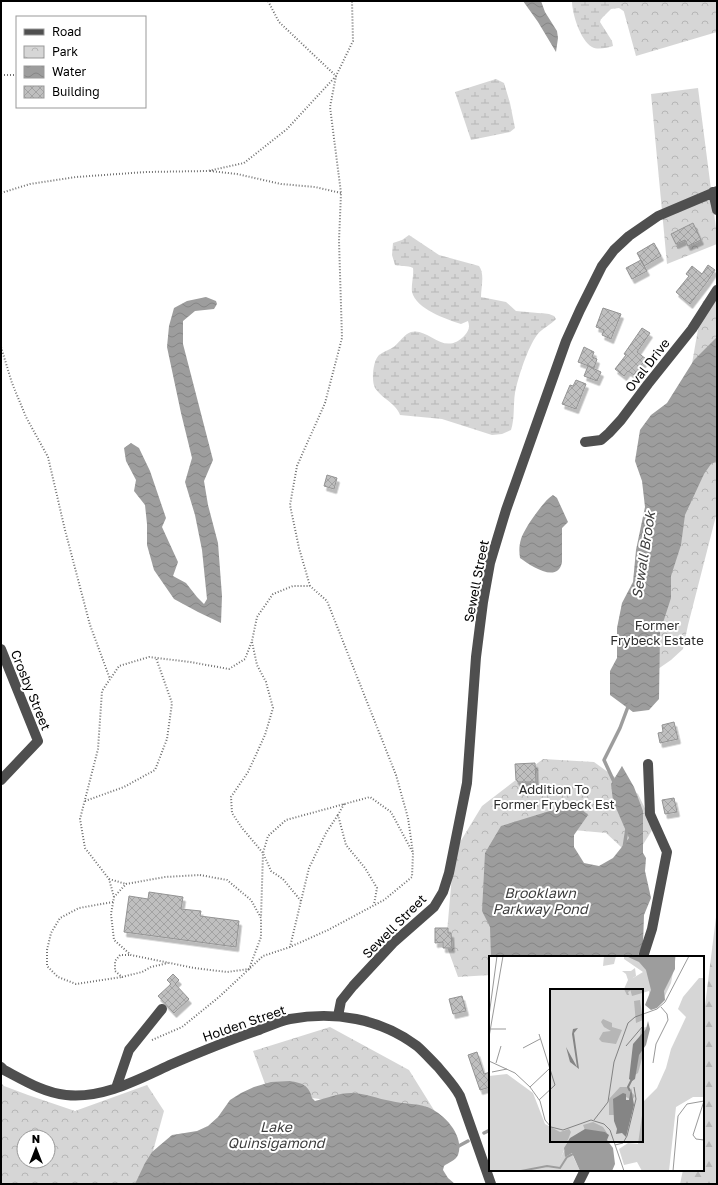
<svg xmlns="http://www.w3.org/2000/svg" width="718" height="1185" font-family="'Golos Text',sans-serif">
<defs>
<pattern id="forest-firs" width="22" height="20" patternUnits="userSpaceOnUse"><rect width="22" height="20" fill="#d6d6d6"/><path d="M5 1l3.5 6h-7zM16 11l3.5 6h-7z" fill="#b6b6b6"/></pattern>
<pattern id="wetland-marsh" width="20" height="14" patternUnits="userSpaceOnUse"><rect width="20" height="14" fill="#d6d6d6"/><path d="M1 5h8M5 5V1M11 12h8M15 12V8" fill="none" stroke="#b6b6b6"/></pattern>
<pattern id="park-crowns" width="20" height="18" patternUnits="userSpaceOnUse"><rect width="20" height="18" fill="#d6d6d6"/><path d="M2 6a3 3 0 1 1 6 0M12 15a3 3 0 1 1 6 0" fill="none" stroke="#b6b6b6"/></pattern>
<pattern id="water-waves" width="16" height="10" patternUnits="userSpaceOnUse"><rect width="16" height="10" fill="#9d9d9d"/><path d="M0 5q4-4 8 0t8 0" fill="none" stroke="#858585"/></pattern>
<pattern id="building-cross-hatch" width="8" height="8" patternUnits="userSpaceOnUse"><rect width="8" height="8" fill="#bfbfbf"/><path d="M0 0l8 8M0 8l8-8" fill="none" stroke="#a2a2a2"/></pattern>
<filter id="shadow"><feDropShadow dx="2.5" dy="4.5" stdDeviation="0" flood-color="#0004"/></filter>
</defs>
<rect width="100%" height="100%" fill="#fff"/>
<path fill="url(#forest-firs)" d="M717 909V1184H680L683 1170H703V1022Z"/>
<path fill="url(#wetland-marsh)" d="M572 1H641L625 12 619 8 611 9 601 19 600 22 612 41 613 46C607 48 597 50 592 47 580 40 572 13 572 1Z
M496 79 504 83 510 103 515 128 510 132 471 140 455 92Z
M409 235 439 255 479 266C485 274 481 287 481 297L506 302 516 311 549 314 554 316 556 319C551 325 542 328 537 335 528 347 518 377 515 393 513 405 515 418 511 430L502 434 492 435 442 419 400 415C399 412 397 409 395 407 389 400 380 396 375 388 371 380 373 361 379 355 384 351 390 350 395 346 400 341 405 334 411 332 429 327 444 358 465 335 469 330 470 327 468 321L461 324C446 319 416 309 412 292 411 285 414 276 413 268 407 265 401 267 395 265L392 255 393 243 402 240Z"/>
<path fill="url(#park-crowns)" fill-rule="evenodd" d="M621 1H717V32L636 56Z
M698 88 717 236V244L667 264 651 94Z
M717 299V512L688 625 683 649 671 660 658 669 657 518 678 443 703 301Z
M543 759 594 762 638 794 654 827 634 859 606 833 573 830 504 957H490V975L458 977 446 944 454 852 482 806Z
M330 1027 409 1070 437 1115 268 1092 253 1051Z
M1 1083 4 1086 28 1095 75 1111 147 1085 164 1111 147 1173 138 1184H1ZM24 1137H48V1161H24Z"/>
<path fill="url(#water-waves)" d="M523 1H541L545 12 557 31 558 38 556 52 538 22Z
M206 297 216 301 217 304 214 309 195 311 183 321V344L213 460 204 481 208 505 218 543 222 596 221 623 198 612 174 599 154 570 147 545V524L145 505 134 491 136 480 126 461 124 448 131 443 139 448 150 471 166 518 162 527 178 562 173 576 186 583 197 597 204 604 207 599 202 550 195 515 185 482 192 458 181 413 167 347 169 326 174 308 187 301Z
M717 337V461L711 464 704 474 685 515 681 545 671 576V598L660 632 659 699 649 710 633 712 610 695V671L617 658V628L622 603 633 582 636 550 645 507 642 481 635 461 640 430 651 415 667 403 694 360Z
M553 495 557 498 568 522 562 528V562C558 584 531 566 520 558 519 551 519 546 521 539 524 529 544 500 553 495Z
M622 766 634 787 643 811V853L646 858 645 871 651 898 644 915 643 945 637 957H491L490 927 482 911 485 853 501 826 566 806 579 807 588 815 574 835V847L584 863 599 866 613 858 629 838 613 801 611 784Z
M290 1081C302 1083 309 1085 312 1098L315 1101C327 1098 339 1093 351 1093 365 1093 378 1099 391 1101 403 1104 416 1103 427 1107 444 1113 465 1136 458 1155 456 1160 448 1163 444 1166L443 1170 448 1178 455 1184H135L145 1163 152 1152 172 1135 197 1131 208 1126 218 1117 230 1100 241 1093 254 1087 271 1082Z"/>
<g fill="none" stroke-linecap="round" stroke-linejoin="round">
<path stroke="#9d9d9d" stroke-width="3.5" d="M615 784 604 760 620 728 629 704
M624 848 627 829
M484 1133 490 1130
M455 1148 468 1141"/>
</g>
<path fill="url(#building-cross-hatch)" stroke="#939393" filter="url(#shadow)" d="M693 223 701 240 688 246 685 240 676 244 671 234Z
M654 243 661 256 644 266 637 253Z
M641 260 647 271 632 279 626 268Z
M708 265 715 270 707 282 690 304 676 292 689 276 686 274 692 266 702 274Z
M603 308 621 314 611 339 602 335 604 330 596 327Z
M642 328 650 333 637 352 646 359 634 375 628 371 624 376 615 369 626 355 624 354Z
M584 347 594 352 592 357 597 359 594 368 578 362Z
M588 366 601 372 597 381 584 376Z
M576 380 586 384 576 409 562 404 570 385 573 386Z
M327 475 337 478 334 489 324 486Z
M674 722 678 739 660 743 658 733 663 732 662 725Z
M535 763 536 782H518L517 780H516L515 764Z
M674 798 677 812 665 814 662 800Z
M149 892 183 897 181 909 201 911 200 916 239 921 236 947 124 932 129 896 148 899Z
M435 928H448V933H451L452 948H443V942L435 943Z
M173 974 179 980 175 984 189 999 174 1013 158 996 171 984 167 980Z
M462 996 466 1011 453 1014 449 999Z
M477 1052 484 1074 490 1072V1087L480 1090 468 1055Z"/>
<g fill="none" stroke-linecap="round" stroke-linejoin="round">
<path stroke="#717171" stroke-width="2" stroke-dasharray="1 2" stroke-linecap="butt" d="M1 75H17
M210 171 237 174 281 184 315 187 341 193
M1 193 30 184 76 177 146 172 208 171 244 163 287 129 336 76 279 22 268 1
M1 347 12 383 26 417 48 457 65 530 90 625 110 679
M310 586 299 548 290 505 297 466 325 403 342 338 339 241 341 193 330 107 336 76 353 41 352 1
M252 642 257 665 266 682 273 708 265 735 248 772 231 797 232 813 242 828 263 853 261 917
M85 801 124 787 155 770 167 739 172 703 156 658
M344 804 338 815 346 845 365 868 377 888 374 904
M200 875 227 880 251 900 261 918V937L249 969 227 972 194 968 131 955 114 940 111 914 114 897 126 884 165 877Z
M109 879 126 884
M114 897 109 879 85 848 80 819 98 749 102 691 119 666 149 657 190 662 229 669 245 659 252 641 257 617 273 594 293 586H310L327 601 396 775 408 818 413 853
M301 901 309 868 326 833 338 815
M113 902 79 908 60 918 51 933 47 950V966L58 977 76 984 122 977
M129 955H120L115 961V971L122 977 142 972 151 967 168 963
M152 1040 182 1027 219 997 263 956 290 947 328 930 384 900 412 877 413 853 391 812 370 797 286 820 268 836 263 853 271 871 283 879 301 901 290 947"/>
<path stroke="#4f4f4f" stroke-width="10" d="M713 192 717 210
M585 442 601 440 609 433 621 420 648 384 692 329 717 290
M1 649 38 741 1 780
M643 957 652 929 667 852 650 814 648 764
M338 1016 341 1001 353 986 393 943 434 907 443 892 449 873 467 783 476 657 483 602 490 563 506 510 566 341 580 310 602 266 614 250 629 236 658 216 717 191
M1 1067 4 1070C23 1080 44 1093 66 1095 103 1099 139 1079 172 1064 200 1052 229 1040 259 1030 269 1026 280 1021 290 1019 334 1011 380 1018 417 1046 424 1052 431 1060 438 1067 446 1077 454 1085 460 1096L491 1184
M116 1088 129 1050 162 1009
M578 1184 585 1170"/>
</g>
<g text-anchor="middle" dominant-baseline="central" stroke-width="4" stroke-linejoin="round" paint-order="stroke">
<g font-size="13" fill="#000" stroke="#fff">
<text transform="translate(647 365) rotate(-52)">Oval Drive</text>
<text transform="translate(476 581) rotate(-79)">Sewell Street</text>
<text transform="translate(31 690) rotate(68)">Crosby Street</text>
<text transform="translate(394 926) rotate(-45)">Sewell Street</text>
<text transform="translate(244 1023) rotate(-19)">Holden Street</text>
</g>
<g font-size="13" fill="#2d2d2d" stroke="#fff">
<text x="657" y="625">Former<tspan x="657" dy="15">Frybeck Estate</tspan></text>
<text x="554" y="789">Addition To<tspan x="554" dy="15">Former Frybeck Est</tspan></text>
</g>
<g font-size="14" font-style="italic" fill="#3e3e3e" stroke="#fff">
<text transform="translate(643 555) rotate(-81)">Sewall Brook</text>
<text x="540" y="892">Brooklawn<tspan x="540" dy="16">Parkway Pond</tspan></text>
<text x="276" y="1126">Lake<tspan x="276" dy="16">Quinsigamond</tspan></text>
</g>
</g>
<g transform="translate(489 956)">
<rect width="215" height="215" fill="#fff"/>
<path d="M210 22H215V141H204L187 151 180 215H153L148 206 135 209 130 193 139 187 149 188 155 145 168 132 177 112 182 93 197 61 189 53 194 41Z" fill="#d6d6d6"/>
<path d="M115 0H127L125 8 114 10ZM146 12 147 20 144 22 142 34 139 36 140 39H138L135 33 139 24 137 18 133 15H142ZM114 63 123 67V71L133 74 127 88 113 86 110 83 114 76 122 75 115 71 112 66ZM75 195 83 198 91 215H65Z" fill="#d6d6d6"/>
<path d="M135 0H187L182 27 174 44 161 43 160 35 143 40 139 25 154 16 135 3ZM151 44 154 64 147 67 145 45ZM158 71 154 99 149 117 146 119 152 72ZM18 118 44 137 56 168 71 176 80 173 82 176 70 207 77 215H0V120ZM131 131H138L146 140 143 144 135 140 126 159H120V143ZM104 166 114 171 118 177 96 174 94 169Z" fill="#d6d6d6"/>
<path d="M137 0H186V13L175 35 176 44 168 52 162 54 156 49 162 34 157 14 150 6ZM159 65 161 73 157 89 150 99 146 123 143 125 140 123 144 88 157 73ZM89 72 85 77 90 113 81 106 77 91 88 111 83 78 84 73ZM142 132 145 149 137 181 133 177 127 178 128 173 125 165 124 143 134 137 137 138V144H140ZM96 173 116 176 120 179 118 184 124 192 126 208 123 215H91L83 197 76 201 75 192 81 182Z" fill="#9d9d9d"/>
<path fill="none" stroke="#9d9d9d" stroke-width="2" d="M141 135 139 131 143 123M32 215 58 210 71 212 78 201 84 198"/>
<path fill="none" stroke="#999" stroke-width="1" d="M0 60 8 0M0 73H17M50 78 66 129 50 144M0 81 14 0M137 90 154 70 153 58M34 92 51 83M0 105 26 117 41 131 51 145 56 164 62 171 74 174 102 164 115 168 121 174 135 215M7 107 12 90M164 107 167 88 179 64 178 58 172 51M3 116 18 113M41 131 60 113M215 145 204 179 207 183 215 184M105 164 119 146 125 106 139 67 146 61 168 53 176 46 200 0M126 189 134 187 138 180 147 143 145 131M184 215 189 160 198 148 215 145"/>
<path fill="#000" fill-opacity="0.15" stroke="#000" stroke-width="2" d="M61 33H154V186H61Z"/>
<rect width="215" height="215" fill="none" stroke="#000" stroke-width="2"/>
</g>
<rect width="718" height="1185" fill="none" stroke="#000000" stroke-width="4"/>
<rect x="16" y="16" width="130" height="92" fill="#ffffff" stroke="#999999"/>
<rect x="24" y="29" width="20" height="6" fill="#4f4f4f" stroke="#999999"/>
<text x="52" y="36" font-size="12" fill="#000000">Road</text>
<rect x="24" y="46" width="20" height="12" fill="url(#park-crowns)" stroke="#999999"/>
<text x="52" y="56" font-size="12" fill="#000000">Park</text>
<rect x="24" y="66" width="20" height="12" fill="url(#water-waves)" stroke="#999999"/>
<text x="52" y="76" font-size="12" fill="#000000">Water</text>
<rect x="24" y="86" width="20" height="12" fill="url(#building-cross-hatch)" stroke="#999999"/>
<text x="52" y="96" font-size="12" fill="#000000">Building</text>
<g transform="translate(36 1149)"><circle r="19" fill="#ffffff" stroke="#999999"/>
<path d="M0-3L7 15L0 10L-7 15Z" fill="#000000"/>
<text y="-6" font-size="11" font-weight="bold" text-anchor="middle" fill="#000000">N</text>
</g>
</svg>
